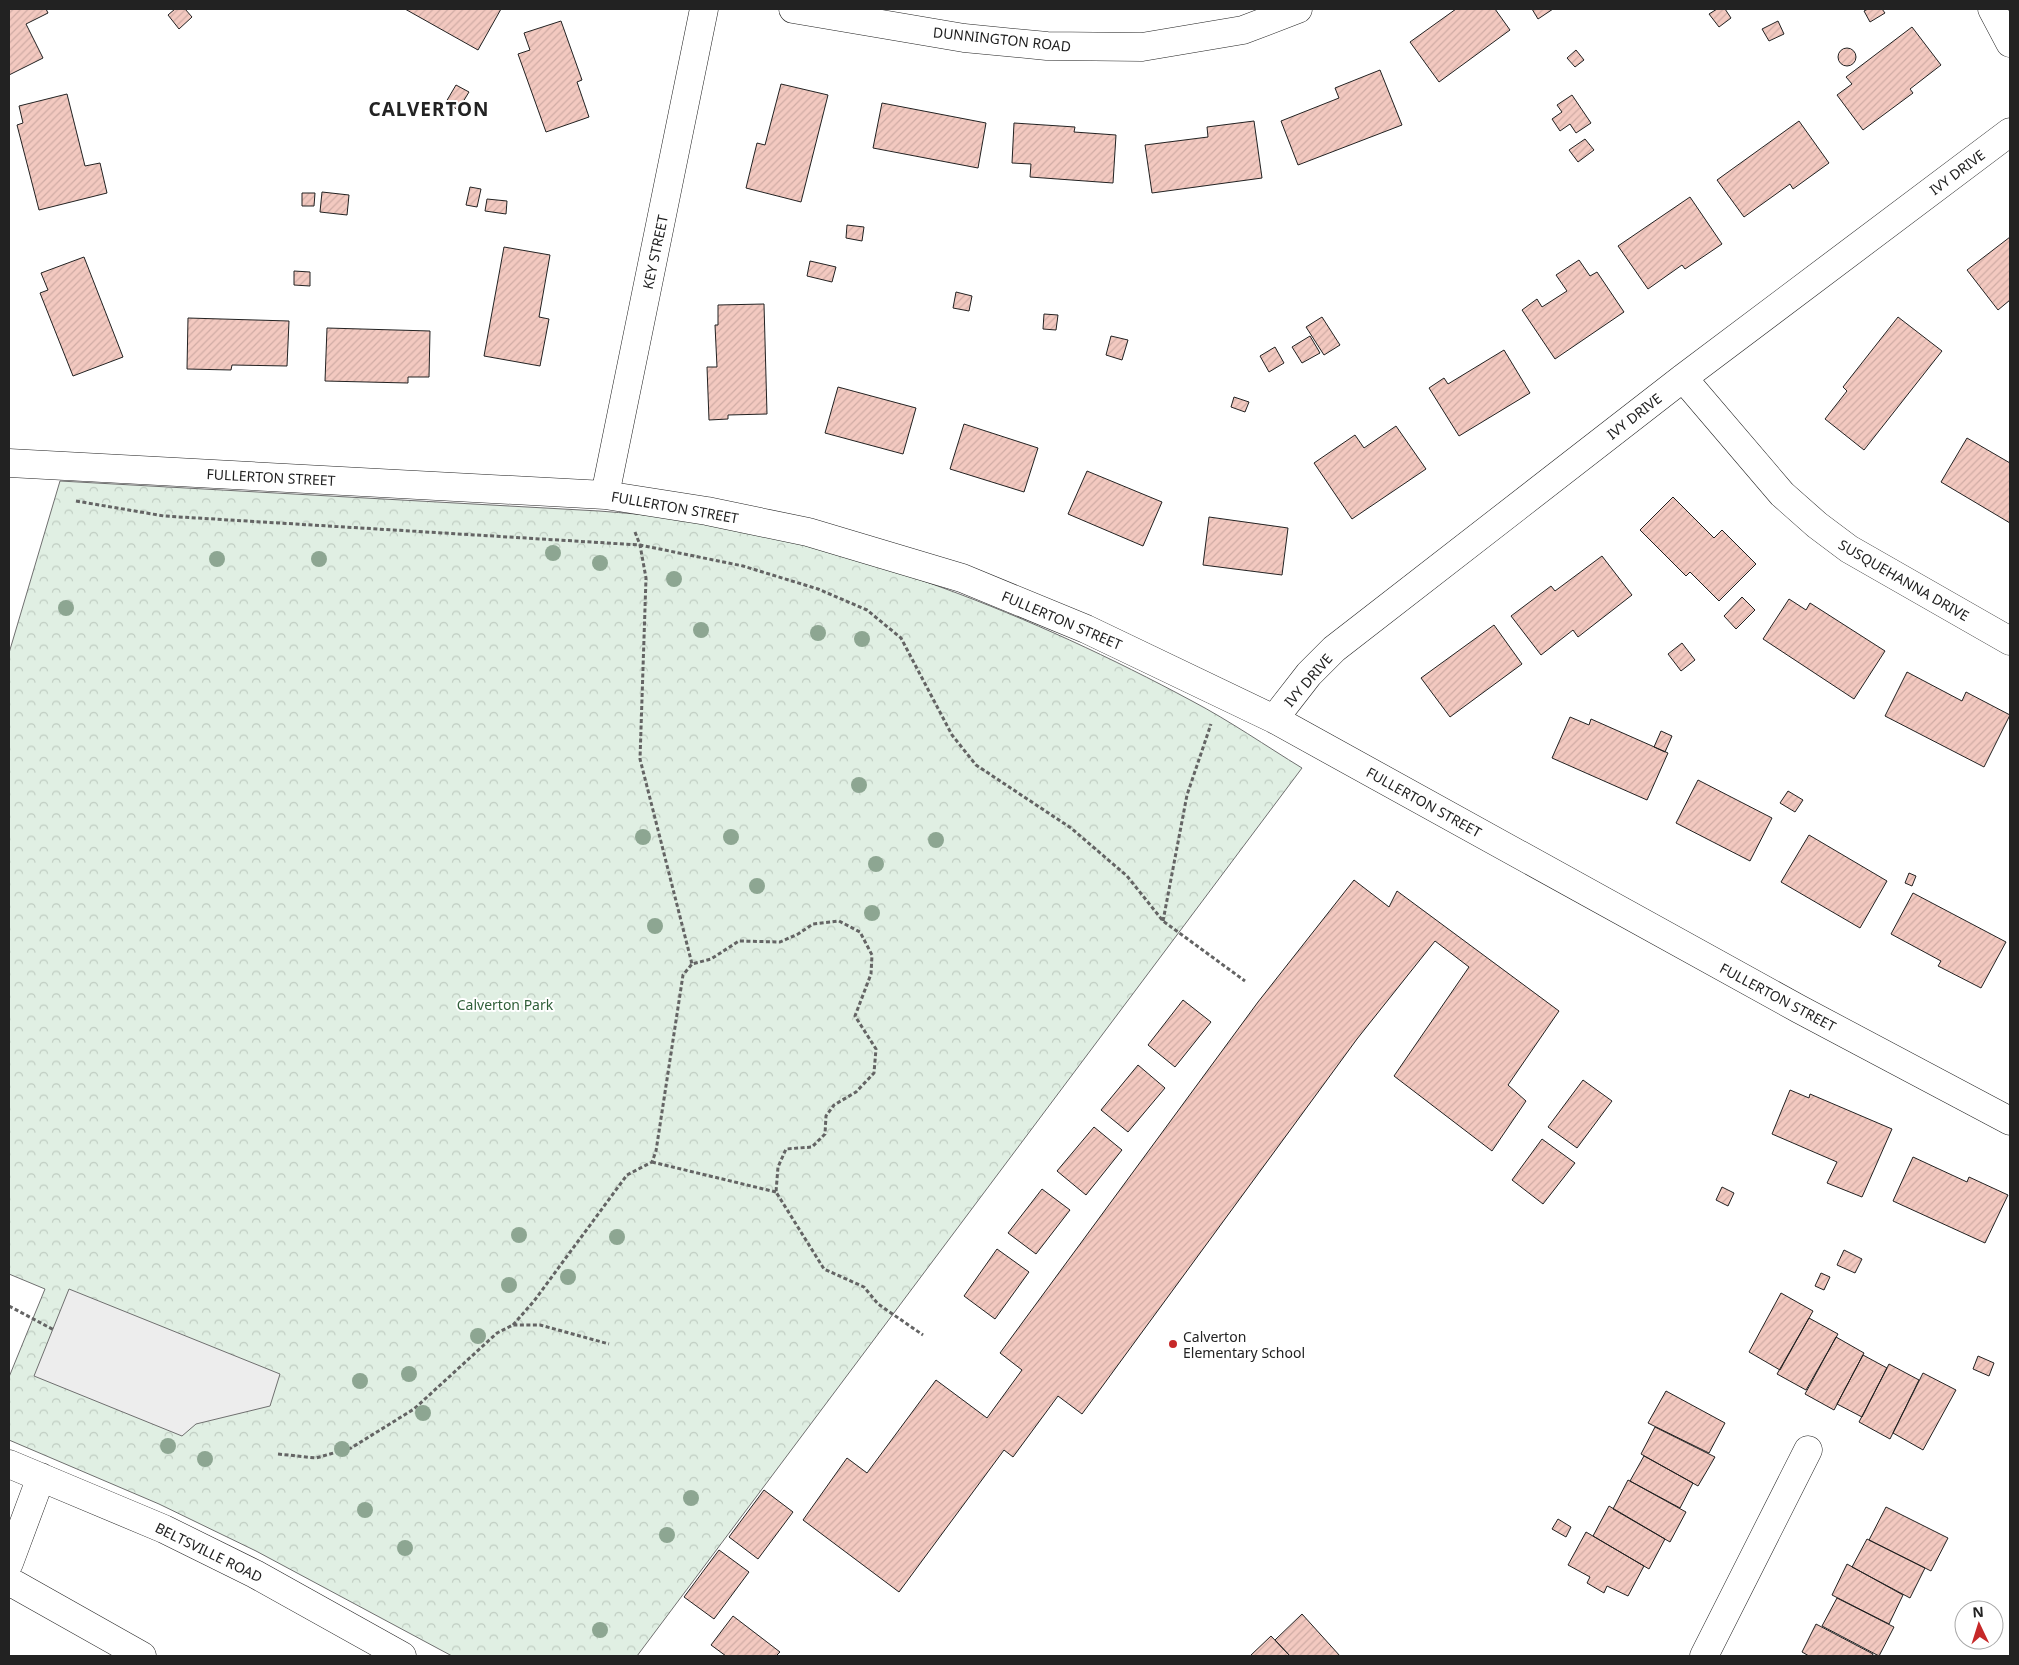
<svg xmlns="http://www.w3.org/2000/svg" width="2019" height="1665" font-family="'Noto Sans',sans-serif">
<defs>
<pattern id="forest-crowns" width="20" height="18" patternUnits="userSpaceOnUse" patternTransform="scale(1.25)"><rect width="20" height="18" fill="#e0efe3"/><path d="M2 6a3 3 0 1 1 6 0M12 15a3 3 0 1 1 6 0" fill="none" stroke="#c0cdc2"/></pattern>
<pattern id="building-hatch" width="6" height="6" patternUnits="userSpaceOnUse" patternTransform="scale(1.25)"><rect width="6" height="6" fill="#f3c9c0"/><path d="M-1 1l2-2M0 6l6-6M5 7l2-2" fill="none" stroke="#d0aca5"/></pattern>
</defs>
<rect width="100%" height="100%" fill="#fff"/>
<path fill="url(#forest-crowns)" stroke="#6f6f6f" d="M60 481 599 511C625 513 652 515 678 519 859 546 1032 615 1192 701 1230 721 1266 746 1302 768L637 1656H452L256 1551 159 1504 9 1440V1377L45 1289 9 1274V653Z"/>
<path fill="#ededed" stroke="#6f6f6f" d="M69 1289 280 1374 270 1406 196 1424 182 1436 34 1376Z"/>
<path fill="url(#building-hatch)" stroke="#222" d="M9 9H46L48 13 26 24 43 58 9 75Z
M175 9H185L192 17 179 29 168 15Z
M405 9H501L478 50Z
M1456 9H1495L1510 30 1439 82 1410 42Z
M1532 9H1553L1538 19Z
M1717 9H1725L1731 18 1719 27 1709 14Z
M1868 9H1882L1885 13 1870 22 1864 11Z
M561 21 582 80 577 82 589 117 546 132 518 54 530 50 524 33Z
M1778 21 1784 34 1769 41 1762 29Z
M1912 27 1941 65 1910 89 1913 93 1863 130 1837 95 1852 84 1846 77Z
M1838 57a9 9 0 1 1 18 0a9 9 0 1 1-18 0Z
M1576 50 1584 60 1575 67 1567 58Z
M1380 70 1402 125 1298 165 1281 121 1339 98 1335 88Z
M781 84 828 95 801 202 746 188 757 143 765 145Z
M456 85 469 92 458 110 446 102Z
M67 94 85 166 100 163 107 193 39 210 17 125 23 123 19 106Z
M1572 95 1591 123 1576 133 1570 124 1560 131 1552 119 1562 112 1557 105Z
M882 103 986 123 978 168 873 148Z
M1254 121 1262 178 1152 193 1145 145 1208 137 1207 127Z
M1799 121 1829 163 1793 189 1790 184 1744 217 1717 180Z
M1014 123 1075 127 1074 132 1116 135 1113 183 1030 177 1031 164 1012 163Z
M1585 139 1594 150 1578 162 1569 150Z
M470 187 481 189 477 207 466 205Z
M322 192 349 195 347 215 320 212Z
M302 193H315L314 206H302Z
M1690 197 1722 244 1685 269 1682 265 1648 289 1618 246Z
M487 199 507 201 506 214 485 211Z
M847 225 864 227 862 241 846 238Z
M2010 237V300L1998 310 1967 270Z
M504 247 550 255 539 317 549 319 540 366 484 356Z
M84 257 123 357 73 376 40 293 48 290 41 273Z
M1579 260 1590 276 1597 272 1624 312 1555 359 1522 310 1537 299 1542 307 1567 291 1556 275Z
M810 261 836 267 832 282 807 276Z
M294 271 310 272V286L294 285Z
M956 292 972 296 969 311 953 308Z
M764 304 767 414 728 415V419L709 420 707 367H717L715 325H718V305Z
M1044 314 1058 315 1056 330 1043 329Z
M1322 317 1340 345 1324 355 1306 327Z
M1898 317 1942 351 1864 450 1825 419 1847 391 1843 387Z
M188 318 289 321 287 366 232 365 231 370 187 369Z
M327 328 430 331 429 377H408V383L325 381Z
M1111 336 1128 340 1122 360 1106 355Z
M1310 336 1320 353 1302 363 1292 347Z
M1275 347 1284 363 1269 372 1260 356Z
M1504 350 1530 393 1459 436 1429 388 1444 378 1448 384Z
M838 387 916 408 903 454 825 433Z
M1234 397 1249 402 1245 412 1231 407Z
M964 424 1038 448 1024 492 950 469Z
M1396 426 1426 469 1352 519 1314 463 1355 435 1364 448Z
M1967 438 2010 463V523L1941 482Z
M1087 471 1162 502 1143 546 1068 514Z
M1673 497 1714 538 1722 530 1756 564 1719 601 1690 572 1686 576 1640 530Z
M1209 517 1288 528 1282 575 1203 565Z
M1602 556 1632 595 1578 637 1573 630 1541 655 1511 616 1551 586 1555 591Z
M1742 597 1755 610 1736 629 1724 616Z
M1789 599 1806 610 1810 603 1885 651 1854 699 1763 639Z
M1494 625 1522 664 1450 717 1421 678Z
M1682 643 1695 660 1681 671 1668 654Z
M1907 672 1962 701 1966 692 2010 715 1984 767 1885 716Z
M1570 717 1589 725 1591 719 1668 753 1647 800 1552 758Z
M1661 731 1672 736 1665 752 1654 747Z
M1698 780 1772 818 1750 861 1676 823Z
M1788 791 1803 800 1795 812 1780 803Z
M1809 835 1887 881 1860 928 1781 882Z
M1909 873 1916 876 1912 886 1905 883Z
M1354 880 1389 907 1397 891 1559 1011 1508 1085 1526 1101 1492 1151 1394 1076 1469 967 1435 941 1357 1039 1082 1414 1058 1396 1013 1457 1004 1450 899 1592 803 1520 847 1458 867 1473 936 1380 987 1418 1022 1370 1000 1353 1258 1002Z
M1913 893 2006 942 1981 988 1938 966 1941 961 1891 934Z
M1183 1000 1211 1022 1175 1067 1148 1045Z
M1138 1065 1165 1088 1128 1132 1101 1110Z
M1583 1080 1612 1101 1577 1148 1548 1127Z
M1790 1090 1809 1098 1810 1094 1892 1129 1862 1197 1827 1183 1837 1162 1772 1134Z
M1094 1127 1122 1150 1086 1195 1057 1171Z
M1542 1139 1575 1163 1543 1204 1512 1180Z
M1913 1157 1967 1182 1969 1177 2008 1195 1985 1243 1893 1201Z
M1722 1187 1734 1193 1728 1206 1716 1200Z
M1042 1189 1070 1210 1036 1254 1008 1233Z
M997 1249 1029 1272 995 1319 964 1296Z
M1844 1250 1862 1259 1855 1273 1837 1265Z
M1821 1273 1830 1277 1824 1290 1815 1286Z
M1781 1293 1813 1311 1780 1370 1749 1352Z
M1809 1318 1838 1334 1806 1390 1777 1374Z
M1836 1337 1864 1353 1834 1410 1805 1394Z
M1863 1355 1887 1368 1862 1417 1837 1404Z
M1978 1356 1994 1363 1989 1376 1973 1369Z
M1889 1364 1919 1380 1890 1439 1859 1422Z
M1923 1373 1956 1390 1923 1450 1893 1433Z
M1666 1391 1725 1423 1709 1453 1648 1423Z
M1655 1427 1715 1457 1698 1486 1641 1454Z
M1644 1456 1693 1483 1680 1508 1630 1481Z
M1628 1480 1686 1512 1670 1542 1613 1509Z
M764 1490 793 1512 758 1559 729 1537Z
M1609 1506 1665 1539 1649 1569 1593 1536Z
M1886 1507 1948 1538 1931 1571 1869 1540Z
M1558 1519 1571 1527 1566 1537 1552 1529Z
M1586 1532 1644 1566 1628 1596 1607 1586 1604 1593 1587 1583 1590 1577 1568 1565Z
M1867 1539 1925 1568 1910 1598 1852 1567Z
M719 1550 749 1572 714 1619 684 1597Z
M1847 1564 1903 1595 1889 1624 1832 1595Z
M1837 1598 1894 1627 1879 1656 1822 1626Z
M1302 1614 1340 1656H1290L1275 1640Z
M733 1616 780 1652 776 1656H726L711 1645Z
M1816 1624 1873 1654 1872 1656H1809L1802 1652Z
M1271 1636 1290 1656H1250Z"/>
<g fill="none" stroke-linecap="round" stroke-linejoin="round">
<g stroke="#222" stroke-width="29">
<path id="minor" d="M793 9 964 38 1047 46 1142 47 1243 30 1298 9
M1992 9 2010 43
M1683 378 1782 494 1817 525 1849 549 2010 641
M9 463 605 495 707 511 808 532 962 578 1086 629 1274 719 1799 1009 2010 1121
M605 495 704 9
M1274 719 1309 674 1334 649 1683 378 2010 132
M9 1464 164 1529 255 1574 402 1656
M9 1563 41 1477
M9 1583 16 1585 142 1656
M1704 1656 1808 1450"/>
</g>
<path stroke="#646464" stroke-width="3" stroke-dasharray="4 2.5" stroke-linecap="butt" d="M76 501 164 516 640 545 743 566 818 589 867 610 901 638 952 735 976 765 1071 828 1127 876 1163 921 1245 981
M635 532 640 545 646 578 640 759 692 964
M1163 921 1187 795 1211 724
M652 1162 776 1192
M9 1306 54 1330
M513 1325 534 1301 627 1175 652 1162 656 1151 683 975 692 964 711 959 739 941 780 942 798 934 813 924 839 921 860 932 872 955 871 974 855 1016 876 1049 874 1073 856 1092 834 1105 826 1116 825 1134 812 1147 786 1149 778 1167 776 1192 824 1269 864 1287 878 1304 923 1335
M278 1454 316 1458 351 1448 414 1409 497 1333 513 1325H540L609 1344"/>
<use href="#minor" stroke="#fff" stroke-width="28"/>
</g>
<g fill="#8da692">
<circle cx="553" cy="553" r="8"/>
<circle cx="217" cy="559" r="8"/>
<circle cx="319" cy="559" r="8"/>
<circle cx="600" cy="563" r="8"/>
<circle cx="674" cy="579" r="8"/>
<circle cx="66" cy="608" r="8"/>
<circle cx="701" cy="630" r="8"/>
<circle cx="818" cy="633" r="8"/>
<circle cx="862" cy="639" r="8"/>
<circle cx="859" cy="785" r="8"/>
<circle cx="643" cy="837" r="8"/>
<circle cx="731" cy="837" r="8"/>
<circle cx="936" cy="840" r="8"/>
<circle cx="876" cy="864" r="8"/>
<circle cx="757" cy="886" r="8"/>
<circle cx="872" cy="913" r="8"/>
<circle cx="655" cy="926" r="8"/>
<circle cx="519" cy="1235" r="8"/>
<circle cx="617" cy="1237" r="8"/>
<circle cx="568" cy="1277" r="8"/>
<circle cx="509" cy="1285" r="8"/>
<circle cx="478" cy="1336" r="8"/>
<circle cx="409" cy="1374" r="8"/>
<circle cx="360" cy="1381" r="8"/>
<circle cx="423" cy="1413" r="8"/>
<circle cx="168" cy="1446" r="8"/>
<circle cx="342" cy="1449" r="8"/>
<circle cx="205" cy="1459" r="8"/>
<circle cx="691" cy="1498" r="8"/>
<circle cx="365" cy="1510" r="8"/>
<circle cx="667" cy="1535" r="8"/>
<circle cx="405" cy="1548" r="8"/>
<circle cx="600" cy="1630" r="8"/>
</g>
<circle fill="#c62828" stroke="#fff" stroke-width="2" cx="1173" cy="1344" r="5"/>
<g text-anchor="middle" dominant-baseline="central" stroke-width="4" stroke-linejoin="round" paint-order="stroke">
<g font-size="14" fill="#222" stroke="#fff">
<text transform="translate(1002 39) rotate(6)">DUNNINGTON ROAD</text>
<text transform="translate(1957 172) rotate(-37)">IVY DRIVE</text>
<text transform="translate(655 252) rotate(-78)">KEY STREET</text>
<text transform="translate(1634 416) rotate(-38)">IVY DRIVE</text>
<text transform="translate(271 477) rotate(3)">FULLERTON STREET</text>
<text transform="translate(675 507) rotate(10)">FULLERTON STREET</text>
<text transform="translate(1904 580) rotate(30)">SUSQUEHANNA DRIVE</text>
<text transform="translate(1062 620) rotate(23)">FULLERTON STREET</text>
<text transform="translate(1308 680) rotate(-49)">IVY DRIVE</text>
<text transform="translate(1424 802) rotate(29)">FULLERTON STREET</text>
<text transform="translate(1778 997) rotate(28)">FULLERTON STREET</text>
<text transform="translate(209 1552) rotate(26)">BELTSVILLE ROAD</text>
</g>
<g font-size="14" fill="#2f5e38" stroke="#fff">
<text x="505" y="1004">Calverton Park</text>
</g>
<g font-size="14" fill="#222" stroke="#fff" text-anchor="start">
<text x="1183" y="1336">Calverton<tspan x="1183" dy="16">Elementary School</tspan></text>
</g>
<g font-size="19" font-weight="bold" letter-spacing="1" fill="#222" stroke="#fff">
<text x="429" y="109">CALVERTON</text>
</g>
</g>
<rect width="2019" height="1665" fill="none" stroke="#222222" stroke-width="20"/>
<g transform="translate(1979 1625) rotate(356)"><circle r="24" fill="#ffffff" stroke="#a7a7a7"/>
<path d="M0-4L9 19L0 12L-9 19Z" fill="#c62828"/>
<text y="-8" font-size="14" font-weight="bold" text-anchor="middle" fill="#222222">N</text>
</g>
</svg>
